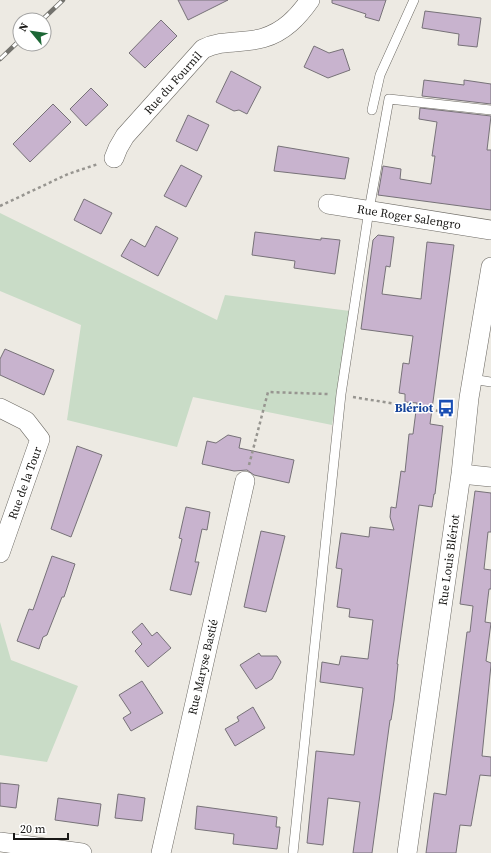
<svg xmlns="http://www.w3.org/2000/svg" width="491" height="853" font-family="'Source Serif 4',serif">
<rect width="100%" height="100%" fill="#edeae3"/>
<path fill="#c9dcc7" d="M0 213 217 320 225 295 350 311 332 425 193 397 177 447 67 420 81 325 0 291Z
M0 622 11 660 78 686 47 762 0 755Z"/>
<path fill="#c8b3ce" stroke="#777278" d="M178 0H228L188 20Z
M332 0H386L379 21 365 17 366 14 332 3Z
M425 11 481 18 477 47 458 45 459 34 422 28Z
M161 20 177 36 145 68 129 53Z
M314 46 329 53 343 49 350 70 328 78 304 67Z
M231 71 261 87 247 114 239 110 234 111 216 102Z
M424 80 464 85V80L491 84V104L422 96Z
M91 88 108 105 86 126 70 109Z
M53 104 71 122 30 162 13 144Z
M420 108 491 116 487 150H491V210L378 195 383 166 401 169 400 179 431 184 435 156H432L437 122 419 119Z
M188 115 209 125 197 151 176 141Z
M278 146 349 158 345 179 274 171Z
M181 165 202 176 186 207 164 196Z
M84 199 112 213 101 234 74 220Z
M156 226 178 238 158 276 121 256 131 239 145 247Z
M255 232 321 240V238L340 240 335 274 294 268 295 261 252 255Z
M378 235 394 237 390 267 386 266 382 294 421 299 427 242 454 245 430 424 443 426 435 494H434L432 507 419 505 397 664H398L394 701 391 720H390L372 853H353L360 802 328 798 323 845 307 843 316 751 354 755 363 688 320 682 322 662 339 665 341 656 368 659 373 620 349 617 350 609 337 607 342 569 336 568 341 533 369 537 370 527 394 530 390 517 391 507 396 508 401 471 405 472 409 434H413L417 403 405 402V394L399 393 403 363 409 364 413 336 361 329 373 240Z
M5 349 54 370 44 395 0 375V359Z
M228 435 241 438 239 448 294 460 289 483 254 475 247 470 234 471 202 464 207 441 216 443Z
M77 446 102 455 71 537 51 529Z
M475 491 491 493V532H488L484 569 491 570V589H489L485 622 491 623 486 661 491 663V665L482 756 491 757V776L480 775 471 826 460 825 456 853H426L434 793 446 795 467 632H470L473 606 460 604Z
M186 507 210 512 207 530 202 529 195 562H199L191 595 170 590 182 539 179 538Z
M261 531 285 536 266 612 244 607Z
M52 556 75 564 64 597H62L47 635 43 637 39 649 17 641 29 609 33 610Z
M142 623 152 636 157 632 171 648 148 667 135 651 142 644 132 632Z
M259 653 261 656H277L281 662 272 679 256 689 240 665Z
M142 681 163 713 131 731 123 718 131 713 119 695Z
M253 707 265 728 235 746 225 729 239 721 237 717Z
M0 783 19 785 16 808 0 806Z
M118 794 145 798 142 821 115 818Z
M58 798 101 804 98 826 55 820Z
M197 806 277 817 276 827H280L277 849 233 844 234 834 195 829Z"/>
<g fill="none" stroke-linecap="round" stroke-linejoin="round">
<g stroke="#6d6a64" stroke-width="10">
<path id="lane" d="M372 110 380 75 414 0
M472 379 491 382
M293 853 341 394 369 210 389 99 491 110"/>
</g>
<g stroke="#6d6a64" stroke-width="20">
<path id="street" d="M114 158 118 148 125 136 203 49C223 39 243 44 263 38 284 32 298 17 310 0
M328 204 491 230
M0 408 26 421 40 439 0 553
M461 474 491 477
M0 842 82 853
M161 853 245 481
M407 853 461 474 469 398 491 267"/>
</g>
<path stroke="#979590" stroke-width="2.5" stroke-dasharray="3 3" stroke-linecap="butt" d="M0 206 68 174 98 164
M353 397 451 413
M249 465 268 392 328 394"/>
<use href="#lane" stroke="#fff" stroke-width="9"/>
<use href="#street" stroke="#fff" stroke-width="19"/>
<g stroke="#73726d" stroke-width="4.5">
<path id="rail" d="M42 20 63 0
M0 59 20 40"/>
</g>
<use href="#rail" stroke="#fff" stroke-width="3" stroke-dasharray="9" stroke-linecap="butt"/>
</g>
<defs>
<g id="bus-bare" transform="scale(1.38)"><path d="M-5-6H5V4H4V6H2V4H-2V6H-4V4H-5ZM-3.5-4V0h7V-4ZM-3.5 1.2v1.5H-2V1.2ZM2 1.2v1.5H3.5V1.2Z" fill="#1a4fb4" stroke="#fff" stroke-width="2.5" paint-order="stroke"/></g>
</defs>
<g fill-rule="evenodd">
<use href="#bus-bare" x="446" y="408"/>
</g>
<g text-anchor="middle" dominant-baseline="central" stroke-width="3" stroke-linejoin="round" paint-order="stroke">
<g font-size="12" fill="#191816" stroke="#fff">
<text transform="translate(173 83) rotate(-48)">Rue du Fournil</text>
<text transform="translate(409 217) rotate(9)">Rue Roger Salengro</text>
<text transform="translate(25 483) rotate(-70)">Rue de la Tour</text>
<text transform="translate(449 560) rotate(-82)">Rue Louis Blériot</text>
<text transform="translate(203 667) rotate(-77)">Rue Maryse Bastié</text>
</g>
<g font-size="12" font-weight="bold" fill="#164399" stroke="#fff" text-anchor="end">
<text x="433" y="408">Blériot</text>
</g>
</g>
<g transform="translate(32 32) rotate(299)"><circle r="19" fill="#ffffff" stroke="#a3a3a2"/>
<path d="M0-3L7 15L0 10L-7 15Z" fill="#1c6735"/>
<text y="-6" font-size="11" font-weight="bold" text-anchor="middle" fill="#191816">N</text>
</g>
<path d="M14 833v6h54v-6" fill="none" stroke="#191816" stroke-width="2"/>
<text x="20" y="833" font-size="12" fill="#191816" stroke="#ffffff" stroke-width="3" paint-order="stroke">20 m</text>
</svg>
